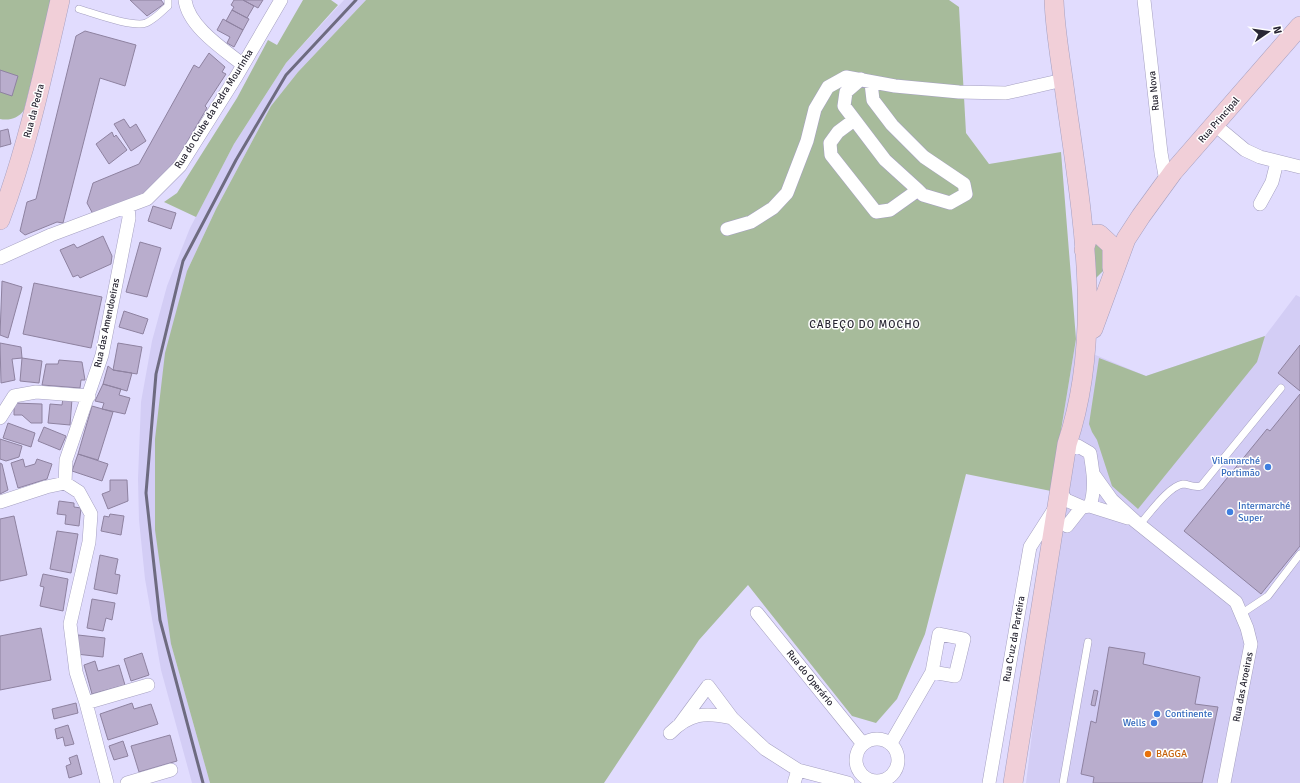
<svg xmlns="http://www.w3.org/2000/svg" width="1300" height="783" font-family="Signika,sans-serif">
<rect width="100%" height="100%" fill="#e1dcfe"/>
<path fill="#d3cdf5" d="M344 0H366L298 72 271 106 216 209 187 271 171 644 210 783H192L161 670 145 579 139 520 138 479 141 402 152 341 167 286 190 228 234 144 286 63Z
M1296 295 1300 297V783H1026L1043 643 1051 491 1076 339 1086 351 1146 376 1265 336Z"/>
<path fill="#a7bb9b" d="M0 0H52L24 110C19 118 9 121 0 119Z
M303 0H331L338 5 286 63 234 144 196 217 164 202 177 193 237 98 268 40 277 45Z
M366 0H949L959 7 966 133 989 164 1061 152 1076 339 1051 491 966 474 925 634 897 699 876 723 852 716 748 585 699 640 604 783H210L171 644 155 530V439L165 353 187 271 216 209 271 106 298 72Z
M1101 243 1108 258 1103 271 1096 278 1094 244Z
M1265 336 1257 362 1138 509 1112 486 1097 440 1092 432 1089 424 1099 358 1146 376Z"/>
<path fill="#b9adcd" stroke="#8e82a0" d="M130 0H161L164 4 147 16Z
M234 0H243L254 6 247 18 232 10 234 7 231 5Z
M243 0H263L258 8Z
M232 10 249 19 243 30 226 21Z
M223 19 243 30 234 47 227 43 230 37 217 30Z
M85 31 136 45 125 86 100 78 63 223 57 222 25 235 20 231 27 202 36 199 76 36Z
M209 53 225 67 222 72 226 74 205 106 207 108 177 159 148 192 93 214 87 203 93 183 139 164 194 65 199 68Z
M0 70 18 76 12 96 0 92Z
M124 119 130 128 136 124 146 141 131 151 114 124Z
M8 129 11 144 0 147V131Z
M112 132 114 137 116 135 127 150 109 164 96 144Z
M153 206 176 213 171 229 148 221Z
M103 236 112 256 111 264 80 278 78 275 73 277 60 250 74 244 77 248Z
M140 242 161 248 147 297 126 292Z
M2 281 22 287 8 338 0 335Z
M34 283 102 297 91 348 23 334Z
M124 311 148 319 143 334 119 327Z
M0 343 21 347 22 358 12 359 15 380 1 383Z
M118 343 142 347 137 374 113 370Z
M1300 345V391L1278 373Z
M22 358 42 361 39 383 20 381Z
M59 360 82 362 85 380H81L80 388 42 385 46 364H58Z
M108 366 113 370 132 373 127 391 103 384Z
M103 384 121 389 119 395 130 398 125 414 102 409 104 403 95 401Z
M1300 394V546L1261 594 1184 531 1267 429 1270 431Z
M63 398 72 399 70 425 48 423 50 404 62 405Z
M14 403 42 404V423H31L22 415H14Z
M92 406 113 412 98 460 78 454Z
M8 423 35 433 31 447 3 438Z
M44 427 66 436 60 450 38 441Z
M0 439 22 446 19 457 6 461 0 459Z
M78 454 108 464 102 481 72 471Z
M23 459 25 467 35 464 37 459 52 464 47 479 18 488 11 463Z
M0 463 2 464 8 490 0 494Z
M110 480H127L128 501 108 509 102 494 110 491Z
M59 501 74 503V507L81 508 79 526 65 524 66 515 57 514Z
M110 514 124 516 121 535 101 531 104 516 109 517Z
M14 516 27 575 0 581V519Z
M57 531 78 534 71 573 50 569Z
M100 555 118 559 115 574 120 575 117 594 94 589Z
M43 574 68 579 63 611 40 606 44 587 40 586Z
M92 599 115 603 112 620 106 618 103 631 87 628Z
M41 628 51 680 0 690V636Z
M78 635 105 638 103 657 76 654Z
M1109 647 1145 653 1143 664 1200 677 1195 704 1218 707 1202 783H1093L1094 777 1081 774 1091 721 1096 723Z
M142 653 149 675 131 681 124 659Z
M95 661 98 671 119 665 125 685 92 694 84 665Z
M1094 690 1098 691 1095 706 1091 705Z
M76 703 78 713 54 719 52 709Z
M132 703 134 709 151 704 158 724 108 740 100 714Z
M68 725 74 744 65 746 63 737 57 739 55 729Z
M170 735 177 761 139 772 131 746Z
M123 741 128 756 114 760 109 746Z
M77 755 82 774 69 778 66 766 71 764 69 758Z"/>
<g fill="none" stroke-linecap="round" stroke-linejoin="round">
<g stroke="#a5a0c1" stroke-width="8">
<path id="lane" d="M79 9C93 13 133 28 146 23 155 19 161 12 168 6V0
M1140 524C1150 513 1169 486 1183 484 1189 484 1193 488 1201 486L1281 388
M1241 614 1268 596 1300 554
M1063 783 1088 642"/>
</g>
<g stroke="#a5a0c1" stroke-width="14">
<path id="street" d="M185 0C188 26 223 49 242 64
M1144 0 1161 153 1166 181
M861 79 846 92 844 106 885 160 918 190 923 195 950 203 966 194 964 184 924 157 892 125 873 100 871 83
M854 120 838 132 830 143 831 155 876 212 890 210 918 190
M1215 125 1245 150 1260 157 1300 167
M1260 204 1272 182 1277 162
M727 229 751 222 773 208 787 193 807 141 815 109 828 87 846 77 895 86 959 92 1006 93 1063 80
M0 258 51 235 147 199 180 166 236 77 281 0
M0 418 14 396 36 392 89 396
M1066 450 1078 446 1090 453C1093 471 1096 488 1090 506
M1094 475 1112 500 1135 521 1236 602 1247 628 1251 644 1224 783
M65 483 66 460 102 355 129 218 128 207
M1060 491 1066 500 1082 507
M0 502 46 487 65 483 79 492 91 514 89 542 70 624 76 672 86 703 107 783
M1067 526 1082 507 1090 506 1128 518
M757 613 863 744
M86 703 148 685
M732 718 765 749 798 770
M670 733C690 713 705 712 732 718L708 686 680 724
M856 760a21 21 0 1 1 42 0a21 21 0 1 1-42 0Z
M891 743 932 672 939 634 964 639 955 676 932 672
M127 783 171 770
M794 783 798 770 848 783
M989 783 1030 547 1053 511"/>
</g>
<g stroke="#a5a0c1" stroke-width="20">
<path id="secondary" d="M0 220C27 149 43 74 60 0
M1084 250 1087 240 1090 235 1099 234 1112 246V268
M1093 329 1126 239 1141 216 1173 172 1300 26
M1013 783 1067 444C1105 331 1081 209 1065 93 1061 62 1055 31 1054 0"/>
</g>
<use href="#lane" stroke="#fff" stroke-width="7"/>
<use href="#street" stroke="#fff" stroke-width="13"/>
<use href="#secondary" stroke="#f1cfd8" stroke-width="19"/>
<path stroke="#6e6b80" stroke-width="3" d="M203 783 160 620 146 493 156 374 183 261 236 160 286 75 356 0"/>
</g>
<g fill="#3f7fe0" stroke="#fff" stroke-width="1.5">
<circle cx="1268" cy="467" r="4"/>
<circle cx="1230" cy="512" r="4"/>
<circle cx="1157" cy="714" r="4"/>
<circle cx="1154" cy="723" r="4"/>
</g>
<circle fill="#e8710a" stroke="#fff" stroke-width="1.5" cx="1148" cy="754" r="4"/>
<g text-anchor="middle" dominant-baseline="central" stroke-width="3" stroke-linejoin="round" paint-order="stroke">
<g font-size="10" fill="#292734" stroke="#fff">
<text transform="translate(1154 91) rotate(-96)">Rua Nova</text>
<text transform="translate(214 109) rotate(-58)">Rua do Clube da Pedra Mourinha</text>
<text transform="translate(34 111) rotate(-75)">Rua da Pedra</text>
<text transform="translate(1219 120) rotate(-49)">Rua Principal</text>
<text transform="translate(107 323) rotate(-78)">Rua das Amendoeiras</text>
<text transform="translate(1014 639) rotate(-80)">Rua Cruz da Parteira</text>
<text transform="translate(810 678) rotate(51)">Rua do Operário</text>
<text transform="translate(1243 687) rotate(-79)">Rua das Aroeiras</text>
</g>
<g font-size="10" fill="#366cbe" stroke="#fff" text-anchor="end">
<text x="1260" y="461">Vilamarché<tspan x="1260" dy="12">Portimão</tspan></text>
<text x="1238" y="506" text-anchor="start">Intermarché<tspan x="1238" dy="12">Super</tspan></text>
<text x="1165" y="714" text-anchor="start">Continente</text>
<text x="1146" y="723">Wells</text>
</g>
<g font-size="10" fill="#c56008" stroke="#fff" text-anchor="start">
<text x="1156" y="754">BAGGA</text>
</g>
<g font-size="11" letter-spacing="1" fill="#292734" stroke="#fff">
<text x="865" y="324">CABEÇO DO MOCHO</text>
</g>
</g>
<g transform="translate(1268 32) rotate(77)" stroke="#ffffff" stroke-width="3" paint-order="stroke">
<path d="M0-3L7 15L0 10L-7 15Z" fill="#292734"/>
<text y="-6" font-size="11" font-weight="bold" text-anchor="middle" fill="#292734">N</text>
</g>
</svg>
